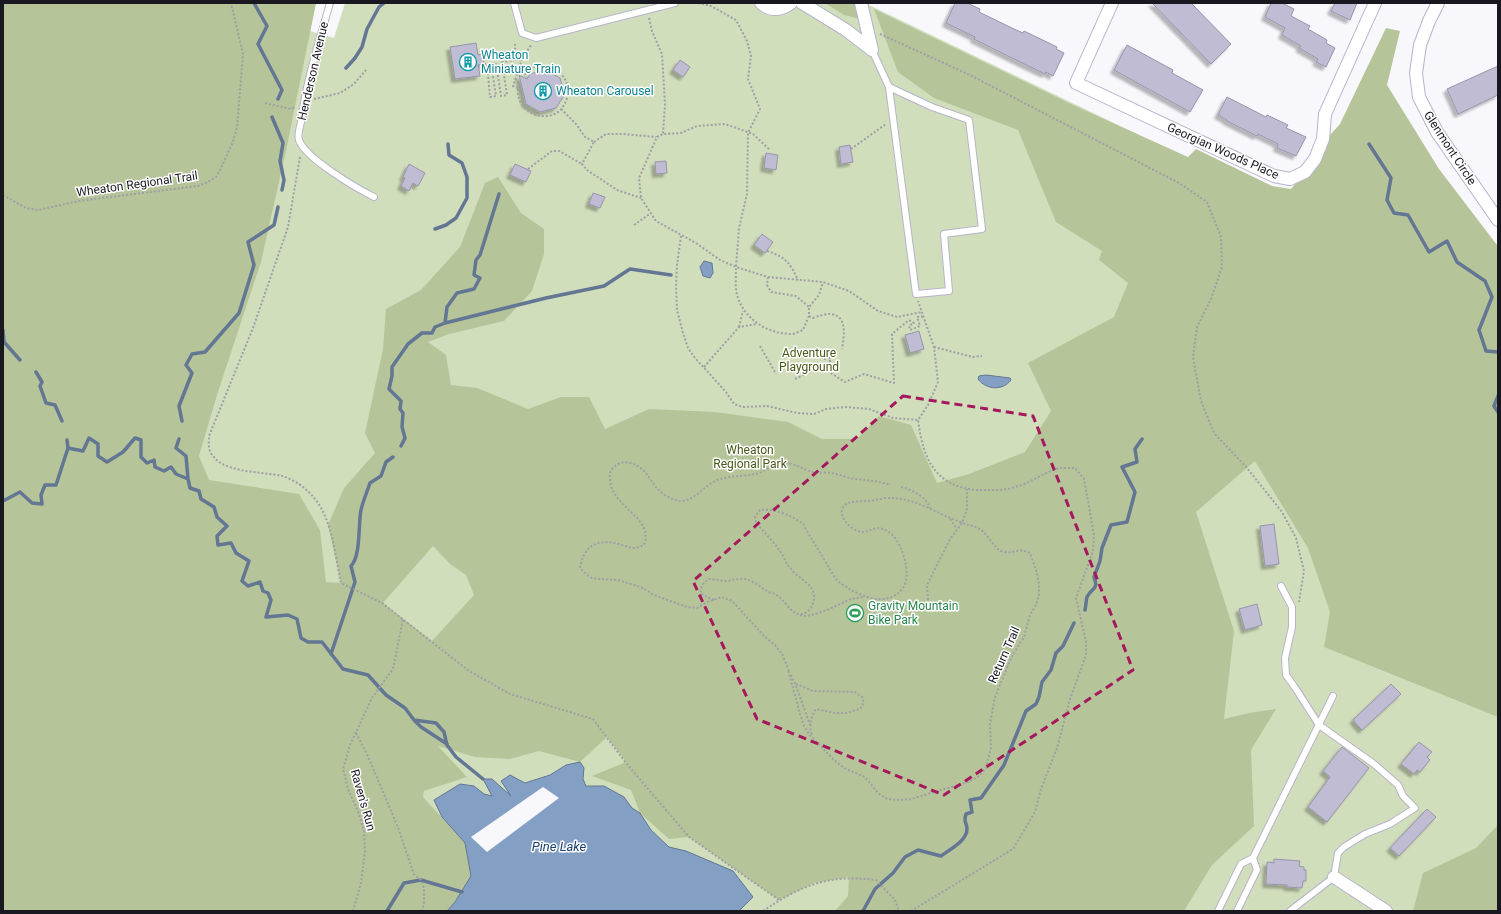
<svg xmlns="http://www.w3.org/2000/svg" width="1501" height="914" font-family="Roboto,sans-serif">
<defs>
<filter id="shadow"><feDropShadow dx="-3.5" dy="3.5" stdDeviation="1" flood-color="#0004"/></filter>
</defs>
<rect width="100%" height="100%" fill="#f7f7fc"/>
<path fill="#d1debc" d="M3 3H316L310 31 334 38 345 3H869V5L1498 308V911H3Z"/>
<path fill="#b5c599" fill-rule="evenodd" d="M3 3H316L286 151 261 262 217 395 199 456 209 480 299 494 320 530 326 582 341 583 328 525 344 488 375 453 365 433 383 349 386 309 421 290 460 247 485 183 498 177 521 213 544 229V254L532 291 504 321 449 334 428 342 446 355 451 385 477 388 528 409 561 397H589L605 429 649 409 715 412 788 422 822 439H857L879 416 911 425 937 483 969 474 1025 452 1051 411 1028 363 1114 317 1128 283 1099 260 1102 251 1056 222 1018 130 934 98 898 72 874 9 1073 105 1188 157 1196 149 1272 186 1291 189 1305 172 1330 135 1340 124 1386 28 1400 31 1387 85 1439 169 1497 245 1498 253V717L1324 647 1330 612 1308 548 1255 461 1196 512 1234 631 1224 719 1249 713 1276 709 1251 750 1254 826 1212 865 1184 911H835L848 896 849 877 814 883 779 900 689 837 669 839 640 813 631 790 592 776 626 762 607 737 580 762 539 751 510 759 475 757 438 746 467 777 424 791 423 797 465 843 471 876 455 902 447 911H3ZM433 546 450 564 466 575 474 595 432 641 383 603Z
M825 3H857L860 19 844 15Z
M1498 825V911H1413L1423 873 1476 848Z"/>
<path fill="#839fc4" stroke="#637693" d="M704 261 712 263 713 273 710 278 703 276 700 267Z
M986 375 1010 378 1011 380C1003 391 986 390 978 379L979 376Z
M580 762 584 768 583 779 586 786H604L624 797 632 808 640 813 651 830 669 847 686 851 733 871 753 897 739 911H447L455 902 471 876 465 843 442 817 434 800 460 784 474 786 484 794 492 796 483 779H492L511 796 501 781 510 775 525 783 550 775 566 765Z"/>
<path fill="#f7f7fc" d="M543 787 559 798 487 852 471 837Z"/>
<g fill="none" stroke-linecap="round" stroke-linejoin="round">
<path stroke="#637693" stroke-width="3.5" d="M254 3 267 26 258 44 282 90 278 99
M346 68 355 58 362 47 367 29 379 7 384 3
M272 117 283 143 280 161 284 180 282 190
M1369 144 1391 178 1387 200 1394 213 1408 215 1429 252 1447 241 1457 262 1485 281 1492 297 1479 330 1486 351 1498 352
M435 229 446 225 456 218 467 198V177L462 163 449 155 448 144
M445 323 546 298 604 286 630 269 671 275
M3 330 4 342 20 360
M36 372 42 382 40 386 46 403 55 405 62 421
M1498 396 1494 406 1498 412
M182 421 179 406 192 373 186 365 192 354 205 352 239 313 254 265 248 242 274 225 278 207
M179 439 176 448 186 456 188 479
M67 440 68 448
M401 446 405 438 402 427 403 413 400 409 401 401 389 389 392 376V367L408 344 422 333H432L435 327 445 323 447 307 457 293 474 289 480 278 474 275 476 260 480 255 499 194
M3 501 20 492 32 503 42 504 41 495 45 485H56L68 448 83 451 89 438 98 444V456L107 462 123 452 135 438 141 440V457L147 463 154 460 155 467 164 471 171 467 176 474 188 479 190 488 199 491 201 499 214 507 217 517 227 526 217 536 218 545 231 543 236 553 249 561 242 581 248 586 260 582 263 591 268 593 271 600 266 617 288 615 297 619 301 638 308 642H322L343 669 368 675 386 695 405 708 414 720 436 723 444 732 447 745 456 757 483 779
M1085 610C1086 606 1086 600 1087 597 1092 587 1099 590 1094 577L1100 561 1102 548 1111 525 1127 522 1135 492 1122 467 1137 462 1135 449 1142 439
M331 654 355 582 351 566C361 556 358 525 361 510 363 501 367 492 370 483L381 476 386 462 393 457
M415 721 421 727 447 744
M387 911 404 883 421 880 462 892
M863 911 875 889 893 873 905 857 918 850 941 856C949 850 967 841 967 829 967 822 963 823 966 814L972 812 970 800 981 798 1004 765 1026 711 1036 704 1039 697 1042 682 1051 670 1056 653 1063 646 1074 623"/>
</g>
<path fill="#bfbcd4" stroke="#9894ab" filter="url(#shadow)" d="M955 3H967L980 9 979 12 1014 29 1023 33 1024 31 1057 47 1056 49 1064 53 1053 76 1046 72 1045 74 1010 57 974 39 975 37 946 23Z
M1152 3H1191L1231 44 1211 64Z
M1271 3H1282L1294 9 1291 16 1310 26 1308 29 1327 40 1326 43 1335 48 1326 67 1316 62 1318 59 1299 48 1301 46 1282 35 1285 28 1265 17Z
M1335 3H1357L1350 20 1331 11Z
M476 43 478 55 483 54 484 64 478 65 480 76 455 79 450 47Z
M1127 45 1173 70 1172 73 1203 90 1190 112 1114 70Z
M680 60 690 67 683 77 673 70Z
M1498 66V95L1458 114 1447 89Z
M546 70 560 78 565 94 556 108 540 112 526 104 519 75 527 79 530 74Z
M1227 97 1266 117 1267 115 1288 125 1286 128 1306 137 1296 156 1277 148 1278 144 1258 134 1257 136 1227 121V120L1218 115Z
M850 145 853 162 841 164 839 147Z
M766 153 778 155 776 170 764 168Z
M666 161 667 173 656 174 655 162Z
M409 164 425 173 418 186 413 183 409 191 401 186 405 178 403 177Z
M515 164 531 171 526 182 510 175Z
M593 193 605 197 600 208 589 204Z
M762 234 773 242 765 253 754 245Z
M919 331 924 349 910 353 905 335Z
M1274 524 1279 564 1265 566 1260 526Z
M1257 604 1262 625 1245 630 1239 609Z
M1391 684 1401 694 1362 730 1353 720Z
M1419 742 1432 752 1427 757 1430 760 1420 772 1417 770 1414 774 1401 764Z
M1342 747 1369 768 1327 822 1308 807 1330 777 1323 771Z
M1427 809 1436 817 1399 856 1390 848Z
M1274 859 1300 861 1299 866 1304 867V870H1306V881H1303L1302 888 1287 887V885L1266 884 1267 862 1274 863Z"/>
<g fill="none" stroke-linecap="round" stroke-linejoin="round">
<g stroke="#b7b3cb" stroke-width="8">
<path id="service" d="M330 3C319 42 306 82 301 122 300 127 297 135 299 140 305 158 356 188 374 197
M514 3 522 33 536 38 675 3
M872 50 889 87 916 294 949 291 944 234 982 229 969 120 932 107 889 87
M1281 586 1292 607V627L1285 658 1286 675 1296 689 1319 725 1374 764 1398 785 1403 796 1415 808 1390 824 1365 834 1344 847 1338 853 1334 877 1290 911
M1218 911 1241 864 1253 858 1333 696
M1237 911 1257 870 1253 858"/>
</g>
<g stroke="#b7b3cb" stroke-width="14">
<path id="minor" d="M761 3C770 12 782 10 791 3
M802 3 846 30 872 50
M861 3 872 50
M1112 3 1076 83 1274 176 1290 179 1305 172 1315 159 1323 139 1325 114 1375 3
M1438 3 1429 21 1420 45 1416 73 1419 97 1437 132 1498 220
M1334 877 1386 911"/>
</g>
<path stroke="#9f9ea5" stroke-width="2" stroke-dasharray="2 2" stroke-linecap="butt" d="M698 3 711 6 736 20 747 41 751 56 748 79 760 109 748 133 747 194 739 228 736 267 768 277 823 282 849 291 878 311 897 317 922 312
M649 18 652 31 662 54 665 104 663 134
M880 34 970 75 1179 183 1207 202 1221 237 1222 267 1211 299 1197 327 1193 357 1201 401 1214 433 1247 468 1263 488 1282 512 1296 538 1304 571 1299 602
M483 60 515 53V44
M484 64H487L490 97 496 96 491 64 496 63 501 96 507 95 502 62 522 59
M519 85C511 111 550 129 564 105 581 76 540 50 523 77
M518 88 513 86 522 59 531 45
M314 99 340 93 354 84 366 70
M265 103 291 109 295 107
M561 109 576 124 585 137 594 142 582 164 587 170 617 190 641 198
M594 142 606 134H623L656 137
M769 149 753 134 725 124 697 126 681 133 663 134 657 137 639 178 641 198 656 221 696 243 720 260 736 267C736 276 735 287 737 295 744 319 767 334 792 334 795 334 800 331 803 330L809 316V307L819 295 823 282
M851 149 886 124
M300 157 288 227 253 328 209 436C209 441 208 447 210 451 220 474 261 471 282 476 289 478 299 483 304 488 332 509 334 551 341 583L382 603 469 671 510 694 593 719 626 763 689 837 779 900
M528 169 552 151H559L582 164
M3 195 26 208 38 210 79 201 198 186 208 182 216 177 220 170 232 144 237 128 243 54 231 3
M634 225 651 213
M681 236 677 265 676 286 677 310 683 333 688 348 695 358 726 392 734 404 743 407 767 406 797 413 814 414 826 409 845 407 869 409 893 418 918 420
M767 251C786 257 790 263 798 280
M768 277 767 285 771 292 796 296 809 307
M809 316 813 318C843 306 847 323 842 349
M739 327 743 311
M760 346 776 374
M934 347 973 357 982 356
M799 354 803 349
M824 359 830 358V364H833
M704 367 739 327 757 324
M795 379 821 367 845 382 864 374 894 383 892 334 909 320 914 323 909 326 910 330 920 326 917 317 924 316
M901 487C913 490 925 496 930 508
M950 519 957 529
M714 600 701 594C700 587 703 583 709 579 715 579 721 581 727 581 733 580 739 578 745 579 754 581 760 587 767 591 769 593 773 593 775 594 785 599 788 611 798 614 810 616 817 600 813 591 808 581 797 577 791 569 786 564 784 557 780 551 773 541 764 532 756 523L755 517 760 510C774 508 793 516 803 524 811 539 820 552 828 566 831 571 834 577 838 581 841 584 845 586 848 588 864 598 889 607 903 588 913 574 901 534 883 529 873 526 870 532 863 532 854 533 837 517 843 507 848 500 858 502 866 501 875 501 884 497 893 498 916 499 936 513 958 521 965 525 973 525 980 529 989 535 994 550 1004 552 1015 554 1018 547 1030 553L1037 573 1039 585V595L1036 605 1030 615 1024 637 1012 656 995 697 990 724 991 747 986 768 979 776 968 782 911 799 899 800 887 799 878 793 865 777 844 768 833 759 809 734 804 726 800 714 788 670
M928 600 927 585 950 539 962 523 967 509V489
M800 615C813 619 839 604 851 599 855 598 860 598 864 597
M789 671 782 654 775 645 765 637 732 601 722 597 707 602 697 608 687 607 654 595 643 588 618 580 600 579 592 578 586 574 580 568C583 549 594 539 614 543 621 544 628 548 635 548 638 548 641 546 644 545 655 517 610 507 610 479 610 476 609 473 611 471 619 457 635 462 644 471 649 476 652 483 657 488 662 494 673 501 681 501 695 501 706 483 720 479 732 476 745 476 756 474 767 471 775 461 787 463 796 464 804 470 813 472 819 473 825 472 831 473 839 474 847 478 855 479 867 480 878 481 891 485
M791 675 795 683 810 725
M796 684 813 691 855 692 862 697 864 703 860 709 846 713H835L816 709C810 718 809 726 812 735
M356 733 367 754 399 830 411 866 414 874 421 880 424 888V902L422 911
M353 911 361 883 365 852 364 831 358 811 348 789 343 769 350 745 372 698 393 669 403 619
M763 911C802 885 829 874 876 880L895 900 899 911
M911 911 1013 849 1035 812 1041 789 1057 748 1070 699 1086 655V642L1076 598 1093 551 1094 535 1084 479 1075 468C1070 468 1064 468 1060 468 1046 471 1029 484 1015 487 1003 491 990 490 978 490 935 487 923 459 918 420L928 405 938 382 934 347 918 301"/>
<use href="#service" stroke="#fff" stroke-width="6"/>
<use href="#minor" stroke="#fff" stroke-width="12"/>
</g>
<path fill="none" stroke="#a5185d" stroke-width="3" stroke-dasharray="8 5" stroke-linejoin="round" d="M903 396 1033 416 1133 670 944 795 757 719 693 581Z"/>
<defs>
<g id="building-ring" transform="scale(0.9)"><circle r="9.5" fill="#fff" stroke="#0f9aa8" stroke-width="1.5"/><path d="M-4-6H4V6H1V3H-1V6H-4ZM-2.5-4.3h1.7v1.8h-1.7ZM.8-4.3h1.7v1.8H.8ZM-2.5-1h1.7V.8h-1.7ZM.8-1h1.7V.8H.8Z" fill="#0f9aa8"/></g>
<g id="stadium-ring" transform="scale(0.9)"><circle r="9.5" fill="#fff" stroke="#2e9e5b" stroke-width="1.5"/><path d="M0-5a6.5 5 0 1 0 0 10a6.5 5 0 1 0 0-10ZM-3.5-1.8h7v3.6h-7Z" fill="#2e9e5b"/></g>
</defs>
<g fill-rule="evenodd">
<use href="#building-ring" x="468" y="62"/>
<use href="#building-ring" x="543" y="91"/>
<use href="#stadium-ring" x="855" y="613"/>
</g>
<g text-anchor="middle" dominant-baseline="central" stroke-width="3" stroke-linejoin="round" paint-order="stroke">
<g font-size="12" fill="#0d838f" stroke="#fff" text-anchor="start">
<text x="481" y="55">Wheaton<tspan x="481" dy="14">Miniature Train</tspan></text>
<text x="556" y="91">Wheaton Carousel</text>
</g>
<g font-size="12" fill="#191820" stroke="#fff">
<text transform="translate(313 71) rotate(-77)">Henderson Avenue</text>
<text transform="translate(1450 148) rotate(57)">Glenmont Circle</text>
<text transform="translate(1223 151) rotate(24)">Georgian Woods Place</text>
<text transform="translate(137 184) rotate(-8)">Wheaton Regional Trail</text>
<text transform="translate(1004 655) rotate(-66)">Return Trail</text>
<text transform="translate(363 800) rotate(74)">Raven's Run</text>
</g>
<g font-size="12" fill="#465918" stroke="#fff">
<text x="809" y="353">Adventure<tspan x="809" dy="14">Playground</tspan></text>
<text x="750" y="450">Wheaton<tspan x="750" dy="14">Regional Park</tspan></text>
</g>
<g font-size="12" fill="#27864d" stroke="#fff" text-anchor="start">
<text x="868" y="606">Gravity Mountain<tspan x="868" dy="14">Bike Park</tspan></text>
</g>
<g font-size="13" font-style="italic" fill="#173e6d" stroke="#fff">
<text x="559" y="846">Pine Lake</text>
</g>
</g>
<rect width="1501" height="914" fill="none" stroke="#191820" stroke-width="8"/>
</svg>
